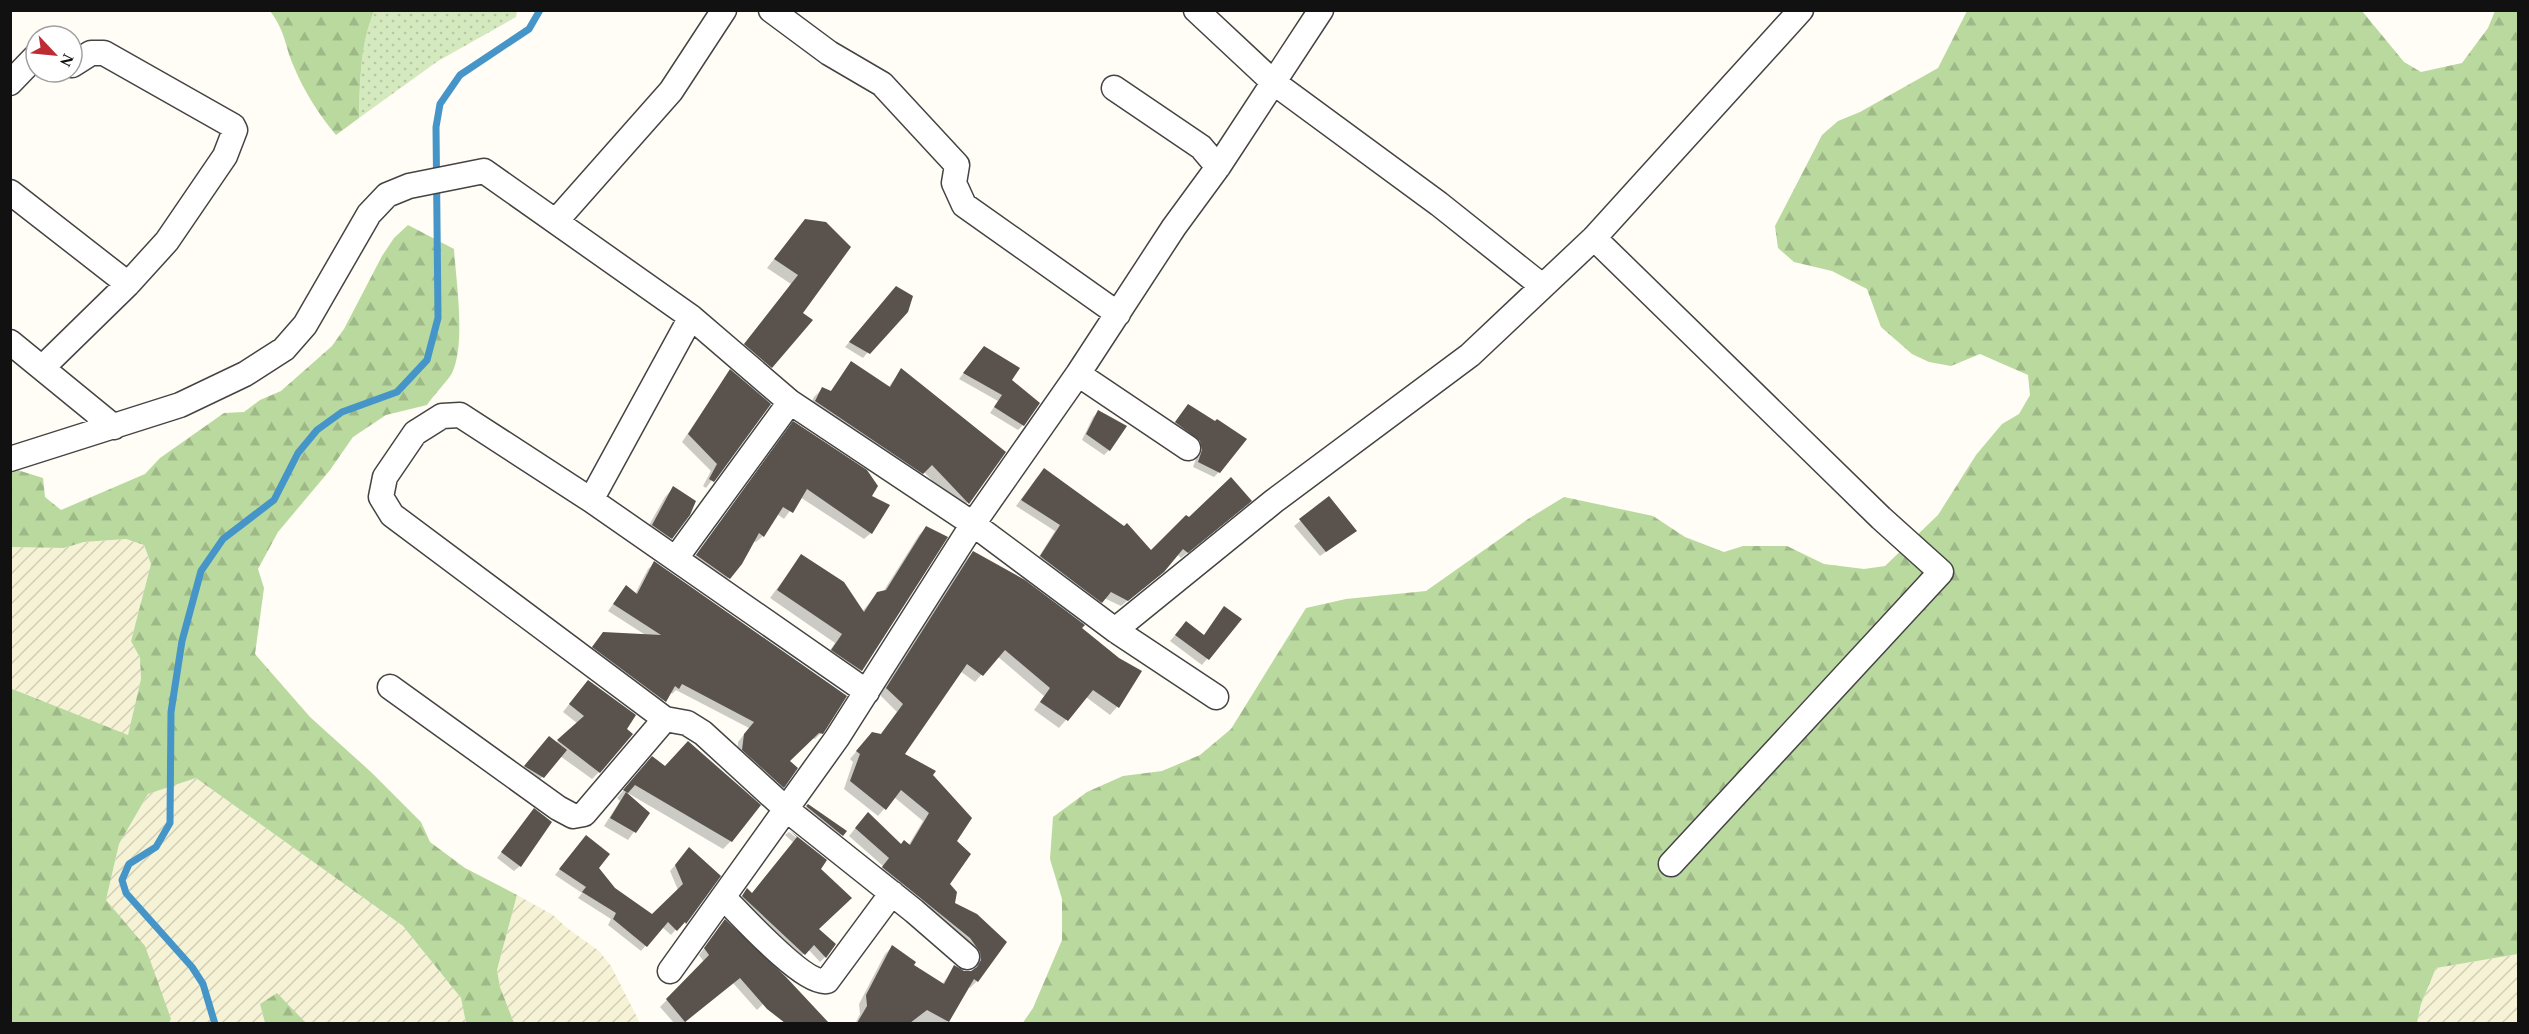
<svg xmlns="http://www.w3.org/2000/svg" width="2529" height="1034" font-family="Georgia,serif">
<defs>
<pattern id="farmland-furrows" width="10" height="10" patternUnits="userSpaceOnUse" patternTransform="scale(1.5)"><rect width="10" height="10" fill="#f5f2d5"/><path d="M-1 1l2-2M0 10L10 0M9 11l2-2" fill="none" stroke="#d1ceb6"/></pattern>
<pattern id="grass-dots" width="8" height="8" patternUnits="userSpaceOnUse" patternTransform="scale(1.5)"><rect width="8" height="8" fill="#d5e9bf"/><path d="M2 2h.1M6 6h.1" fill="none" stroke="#b6c7a3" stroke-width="1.8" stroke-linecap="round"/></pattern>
<pattern id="forest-firs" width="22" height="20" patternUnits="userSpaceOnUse" patternTransform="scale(1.5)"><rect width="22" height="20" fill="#b9d99e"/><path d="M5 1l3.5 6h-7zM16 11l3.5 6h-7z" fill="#9eb987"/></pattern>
</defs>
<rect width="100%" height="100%" fill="#fffdf5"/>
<path fill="url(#farmland-furrows)" d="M126 539 144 545 151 564 131 641 140 658 141 679 128 736 11 688 10 547 64 548 84 542Z
M196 778 403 926 461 998 466 1023H306L260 1004 265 1023H169L171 1018 106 900 119 844 148 794Z
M517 895 553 915 567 928 599 951 611 966 640 1023H514L500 987 497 970Z
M2518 954V1023L2417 1024 2421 1004 2436 968Z"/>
<path fill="url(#grass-dots)" d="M374 11H517L516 17 438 61 359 118C360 82 360 45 374 11Z"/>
<path fill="url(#forest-firs)" d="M270 11H374C360 45 360 82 359 118L336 135C319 115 304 91 294 67 284 44 286 32 270 11Z
M1967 11H2362L2404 62 2421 72 2462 63 2488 28 2495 11H2518V954L2436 968 2421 1004 2417 1023 1022 1024 1033 1008 1062 940V899L1050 859 1053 817 1087 792 1123 776 1162 771 1200 755 1231 729 1306 608 1346 599 1426 591 1528 519 1564 497 1653 516 1685 537 1724 552 1743 546H1787L1824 564 1864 569 1885 566 1938 515 1976 455 2002 424 2019 414 2030 395 2028 375 1980 354 1951 366 1929 362 1912 354 1881 327 1867 289 1832 271 1794 262 1778 248 1775 226 1822 135 1838 121 1860 112 1938 68Z
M408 225 454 249C456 281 466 344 452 373 449 379 433 396 427 405L386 415 353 437 330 470 278 532 258 569 264 588 255 654 310 717 371 772 421 822 430 842 465 868 517 895 497 970 500 987 514 1023H466L461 998 403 926 196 778 148 794 119 844 106 900 145 946 171 1019 169 1023H11L10 688 128 735 141 679 140 658 131 641 151 564 144 545 126 539 84 542 64 548 11 547V468L43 478 45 497 61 510 145 474 160 458 224 413 244 412 260 400 281 391 332 346 344 329 382 256 394 238Z
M277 993 306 1023H265L260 1004Z"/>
<path fill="#0003" d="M805 220 801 313 771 367 763 375 737 353 791 284 767 268Z
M891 293 868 352 863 358 845 347Z
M979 353 1010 380 1023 425 1018 430 990 413 998 401 959 379Z
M851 363 888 388 901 370 1004 452 961 511 923 471 915 480 808 409 814 397 822 389 830 392Z
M730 371 769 404 706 488 703 486 711 471 682 442Z
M1183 411 1219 472 1214 477 1193 467 1197 456 1196 447 1171 428Z
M1098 412 1109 450 1104 455 1082 440 1093 417Z
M787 430 870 496 871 533 864 539 800 497 784 519 777 514 763 536 756 542 753 541 741 564 722 585 690 563Z
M1038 476 1151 552 1244 507 1181 558 1177 554 1156 577 1121 606 1104 598 1095 608 1035 563 1055 531 1016 506Z
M673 488 671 538 663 546 644 534 665 497Z
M1328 498 1355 531 1320 556 1294 526Z
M927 527 945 538 861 670 854 678 825 658 835 643 770 598 801 556 862 612 877 593 883 592 919 535Z
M973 553 1080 628 1118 659 1140 672 1117 707 1110 715 1086 697 1059 728 1034 710 1044 696 997 656 975 682 960 671 903 754 931 775 955 842 948 884 953 904 1005 942 977 981 970 988 968 986 946 1024H855L860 1014 859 1004 885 954 892 947 913 965 942 984 955 967 963 972 973 971 974 969V959L876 875 883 866 849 836 861 821 901 845 908 846 923 821 894 797 878 816 844 789 853 762 850 759 865 741 880 735 897 712 880 695 966 560Z
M654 563 821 733 815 739 811 738 788 761 783 787 776 793 737 756 738 742 749 728 676 690 672 694 670 692 658 707 587 653 603 634 647 636 608 611 626 587 635 594 648 569Z
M1240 619 1202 665 1170 641 1181 628 1203 636Z
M581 689 599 772 592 779 560 756 537 783 520 772 544 743H556L577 723 563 712Z
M644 766 731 841 723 849 626 792 648 813 628 840 604 826 620 801 617 798Z
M808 806 844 831 837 840 801 812Z
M529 816 520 866 514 871 497 858Z
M789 832 825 860 819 869 817 929 825 957 820 962 808 949 799 959 738 901 747 890 752 895 794 843 785 835Z
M581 842 597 869 614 889 652 916 678 890 670 871 684 855 719 876 680 928 679 926 671 935 662 927 641 951 608 925 611 919 578 898 582 893 555 875Z
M725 921 763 1004 757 1010 733 983 683 1024H675L660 1007 704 962 699 955Z"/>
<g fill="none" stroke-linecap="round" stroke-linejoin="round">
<path stroke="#4595c9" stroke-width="7" d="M215 1024 203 984 192 967 126 893 122 880 129 864 156 847 170 823 171 712 182 641 201 571 223 539 274 500 298 453 317 430 342 412 397 392 427 360 438 318 436 127 440 104 460 75 529 29 540 10"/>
</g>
<path fill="#59524d" d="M805 219 826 222 851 247 803 313 813 320 772 368 744 344 798 275 774 259Z
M896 286 913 296 908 312 870 354 849 342Z
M984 346 1020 368 1012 380 1040 403 1024 426 994 407 1002 395 963 373Z
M851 361 890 387 901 368 1006 452 969 504 932 465 923 474 815 401 822 387 831 391Z
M730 369 771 404 714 482 709 479 717 464 688 434Z
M1188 404 1215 421 1217 419 1247 439 1220 473 1198 462 1202 450 1200 441 1175 422Z
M1098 410 1127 426 1110 451 1086 434Z
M793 421 867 470 878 486 872 496 890 505 872 534 807 489 793 513 783 507 764 537 759 533 742 564 730 579 696 555Z
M1044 468 1124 526 1127 523 1151 550 1186 515 1189 517 1231 477 1252 501 1188 553 1183 549 1164 572 1128 601 1111 592 1102 603 1040 556 1060 525 1021 500Z
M673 486 696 501 690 515 672 539 652 525Z
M1329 496 1357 531 1326 552 1299 519Z
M926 526 948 537 862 671 831 650 842 634 777 590 801 554 844 582 864 612 877 592 886 590Z
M973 551 1025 580 1085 625 1082 628 1119 658 1142 671 1119 708 1093 690 1068 721 1040 702 1050 688 1005 650 983 676 967 664 905 754 936 771 933 775 972 818 957 841 971 854 950 884 957 892 955 903 977 914 1007 942 978 982 974 979 949 1022 927 1010 910 1023H857L867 1006 866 995 892 945 916 962 914 965 944 984 954 965 964 971H971L977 967 981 960 980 952 970 938 882 867 889 858 855 828 868 812 901 844 904 840 910 845 929 813 901 790 886 810 850 781 860 754 856 751 872 732 881 734 903 704 886 688Z
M654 561 847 696 823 734 819 733 790 761 798 768 784 788 742 750 744 734 754 722 682 684 679 689 675 686 666 702 592 647 603 632 661 635 613 604 626 585 637 594Z
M1224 606 1242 619 1209 660 1175 635 1186 621 1204 635Z
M588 680 636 715 627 729 633 734 600 773 557 740 584 716 569 704Z
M549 736 567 750 544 778 524 766Z
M688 741 761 805 732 842 635 785 628 793 623 790 652 756 665 766Z
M626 792 650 813 636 833 610 818Z
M808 804 847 831 843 836 806 806Z
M534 808 552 822 521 867 501 852Z
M789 830 827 860 821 869 852 898 819 929 836 944 826 958 814 945 805 955 742 896 747 888 752 893 797 837Z
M586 835 610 854 599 868 615 888 652 914 683 884 675 865 689 847 721 876 686 924 685 922 677 931 668 922 647 947 613 919 616 913 582 892 586 887 559 869Z
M725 919 786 977 829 1023H785L767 1009 740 978 685 1022 666 999 709 955 704 948Z"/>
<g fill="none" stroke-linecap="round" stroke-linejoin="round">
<g stroke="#444" stroke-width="27">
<path id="minor" d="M771 10 829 53 882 84 957 165 954 183 964 205 1118 314
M1196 10 1273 82 1439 204 1542 286
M10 83 36 56
M1114 88 1201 147 1218 167
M10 192 128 284
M556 221 671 91 724 10
M1594 238 1881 518 1941 572 1671 864
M10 342 114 427
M42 368 128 284 167 241 225 156 235 130 233 126 104 53H91L72 65
M1078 374 1188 448
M10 459 180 405 245 374 284 349 305 325 369 214 387 195 409 186 484 171 691 317 790 402 973 524 1115 630 1216 697
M591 500 691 317
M676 558 790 402
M1115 630 1274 501 1470 355 1594 238 1801 10
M390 687 558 808 573 816 584 814 665 719
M867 692 591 500 460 415 442 416 415 433 385 477 381 497 392 515 665 719 687 723 703 733 786 809 914 911 967 957
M723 897C741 915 804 985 827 981L892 893
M670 971 837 738 973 524 1078 374 1174 227 1218 167 1321 10"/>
</g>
<use href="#minor" stroke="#fff" stroke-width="24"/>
</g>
<rect width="2529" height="1034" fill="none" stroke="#111111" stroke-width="24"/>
<g transform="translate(54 54) rotate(116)"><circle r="28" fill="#ffffff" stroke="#a0a0a0" stroke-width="1.5"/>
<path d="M0-4.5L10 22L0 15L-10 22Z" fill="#bd2c34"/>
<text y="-9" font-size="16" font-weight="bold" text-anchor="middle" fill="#111111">N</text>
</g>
</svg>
